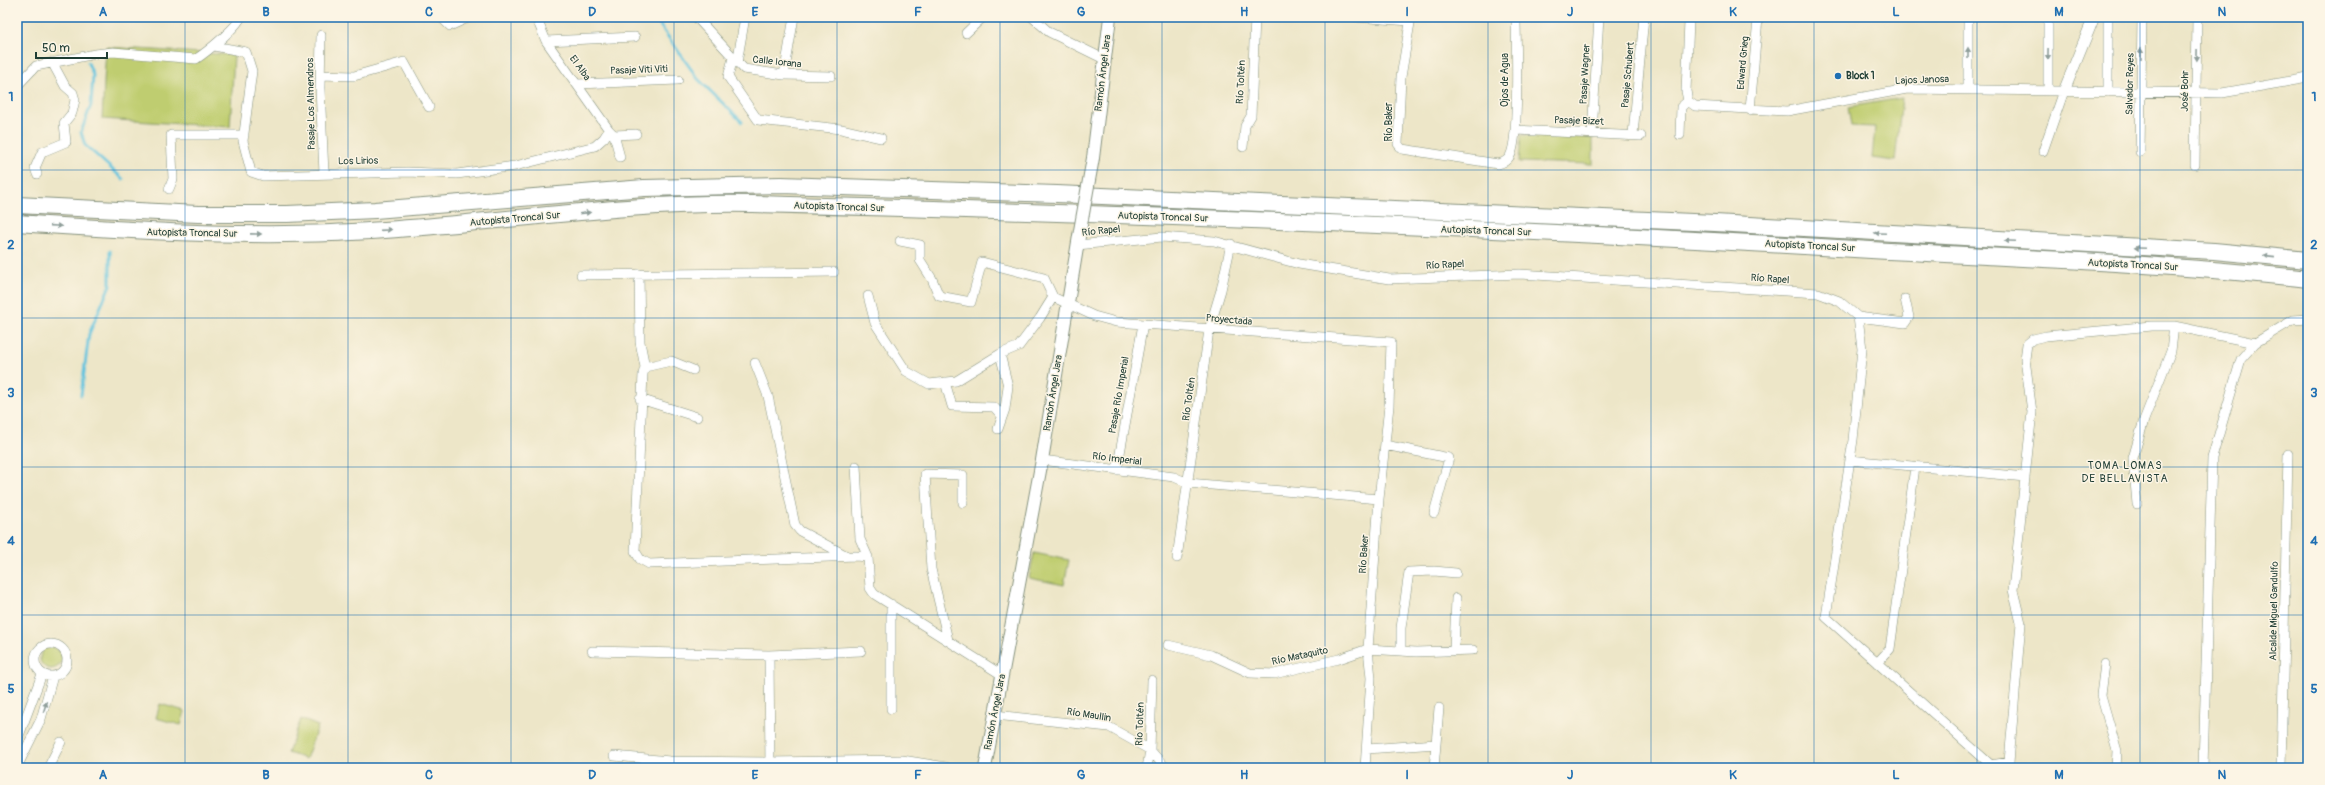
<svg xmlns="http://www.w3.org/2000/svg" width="2325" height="785" font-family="Pangolin,sans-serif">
<rect width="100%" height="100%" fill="#fcf5e5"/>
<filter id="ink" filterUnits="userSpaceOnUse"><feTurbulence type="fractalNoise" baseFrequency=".025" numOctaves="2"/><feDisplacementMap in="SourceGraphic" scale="8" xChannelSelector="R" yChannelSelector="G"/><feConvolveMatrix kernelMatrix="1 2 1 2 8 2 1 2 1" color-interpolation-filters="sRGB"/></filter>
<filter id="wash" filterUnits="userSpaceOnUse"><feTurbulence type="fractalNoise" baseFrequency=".012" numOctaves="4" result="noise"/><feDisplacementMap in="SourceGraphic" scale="16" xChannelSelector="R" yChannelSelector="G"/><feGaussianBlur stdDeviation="0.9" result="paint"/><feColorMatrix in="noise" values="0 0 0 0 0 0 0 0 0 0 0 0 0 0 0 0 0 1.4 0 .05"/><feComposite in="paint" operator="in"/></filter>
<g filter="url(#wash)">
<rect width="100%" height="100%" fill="#ede6c8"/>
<path fill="#bfcd70" stroke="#6f8552" d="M106 47 234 55 230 127 102 119Z
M1902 98 1895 161 1872 158 1875 127 1851 126 1848 107Z
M1521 135 1593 138V164L1519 162Z
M1034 553 1069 560 1064 585 1029 578Z
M40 658a11 11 0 1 1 22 0a11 11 0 1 1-22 0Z
M160 704 185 711 181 725 156 718Z
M301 719 318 726 306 759 288 753Z"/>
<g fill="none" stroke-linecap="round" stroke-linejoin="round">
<path stroke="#60c3de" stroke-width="3" d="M654 17 698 79 742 122
M88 63 93 75 91 105 81 132 85 145 123 179
M81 395 89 334 110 285V251"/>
</g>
</g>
<g filter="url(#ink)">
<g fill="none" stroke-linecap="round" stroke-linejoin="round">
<g stroke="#86927e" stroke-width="10">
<path id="minor" d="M441 17 450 26 470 17
M536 17 546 41 609 130 614 135 636 134
M696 17 744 69 784 75 831 76
M1032 17 1049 32 1104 59
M1356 17 1410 21
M1411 17 1401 77 1398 144 1402 149 1498 164C1503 163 1507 161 1510 156 1520 139 1516 42 1516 17
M1687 17 1689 21 1686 91 1688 101 1695 106 1787 111 1907 89 2222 93 2308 78
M2108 17V92
M966 33 983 17
M321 35 320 88 324 173
M546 41 635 37
M214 46 246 52 252 71 243 141 251 172 263 176 407 172 457 174 515 166 595 146 604 138 609 130
M733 58 728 77 758 120 841 129 881 138
M737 63 745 17
M320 75 354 76 404 62 429 107
M784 75 794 17
M578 84 678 80
M17 86 36 66 95 54 113 52 196 59C207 52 236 28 241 17
M1968 90V17
M2048 90V17
M1750 110 1758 18
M1516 130 1641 136
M1592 133 1599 17
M1633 134 1644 17
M614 135 620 157
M1680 135 1681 107 1688 101
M1243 147 1245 126 1251 116 1255 17
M2043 151 2064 91
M2140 152 2142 17
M2195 165 2197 17
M37 174 35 168 42 152 66 142 64 123 72 113 75 100 73 93 65 86 52 62
M169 189 173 179 171 135H244
M900 241 920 245V260L932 279 939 296 971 302 982 262 1044 278 1053 297
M1077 245 1162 237 1214 241 1299 264 1389 279 1520 274 1818 293 1839 301 1858 317 1862 349 1853 440 1826 617 1991 765 2009 762 2021 623 2013 590 2032 412 2025 359 2027 344 2033 339 2046 336 2152 326H2174L2255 343
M639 274 640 342 645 367
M581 275 834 272
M868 296 875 323 906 371 929 384 956 381 1000 354 1019 346 1040 318 1053 297 1094 316 1116 322 1391 342 1389 406 1379 499 1368 649 1371 678 1365 768
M1858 317 1905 323 1909 317 1905 299
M755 363 768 396 795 525 800 531 847 556
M693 370 671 361 645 367 643 374 635 551 640 559 649 564 856 556 868 557 870 588 874 594 1002 675
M945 382 952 406 994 407 1002 416
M640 399 697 417
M998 429 1005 409 1008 386 1000 354
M1385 445 1449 458 1434 513
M1042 460 1174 477 1188 483 1379 499
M1850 460 2025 477
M856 466 860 539 868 557
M1117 470 1143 324
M2137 504 2133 458 2144 420 2171 351 2174 326
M1177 558 1209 330 1221 290 1231 244
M891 604V709
M948 640 931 569 925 474 963 475V503
M35 660a16 16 0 1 1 32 0a16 16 0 1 1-32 0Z
M1168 645 1211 655 1250 673 1274 674 1339 659 1368 649 1416 652 1473 650
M592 651 769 655 861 651
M1401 651V628L1409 572 1434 571 1456 573
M1454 651 1456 598
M769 655 770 768
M1877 663 1890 649 1915 467
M2105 664 2101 695 2117 751 2116 768
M995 715 1109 727 1150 750 1166 768
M17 741 42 674
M1367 749 1436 744
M614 756 670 761 769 762 902 760 946 767
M17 767 41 719 53 676
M48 768 61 742
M1147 768 1150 750 1152 680
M1434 768 1439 708
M2203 768 2212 458 2241 359 2255 343 2293 320 2308 319
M2281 768 2288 454"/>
</g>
<g stroke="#86927e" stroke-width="12">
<path id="tertiary" d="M2064 91 2094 17"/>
</g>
<g stroke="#86927e" stroke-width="14">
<path id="secondary" d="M1093 158 1110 17
M985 768 1042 460 1079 236"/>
</g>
<g stroke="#86927e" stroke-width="18">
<path id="motorway" d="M17 205 198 214H287L375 210 644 188 781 185 1057 194 1715 223 2214 251 2308 260
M17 223C122 230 227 237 332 233 472 228 612 201 753 204 1126 214 1499 227 1871 250 2016 258 2163 263 2308 279"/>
</g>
<use href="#minor" stroke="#fff" stroke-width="9"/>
<use href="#tertiary" stroke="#fff" stroke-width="11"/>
<use href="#secondary" stroke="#fff" stroke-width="12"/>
<use href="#motorway" stroke="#fff" stroke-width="16"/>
<g stroke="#86927e" stroke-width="14" stroke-linecap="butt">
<path id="secondary-bridge" d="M1079 236 1093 158"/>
</g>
<use href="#secondary-bridge" stroke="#fff" stroke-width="12"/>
</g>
<defs><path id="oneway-solid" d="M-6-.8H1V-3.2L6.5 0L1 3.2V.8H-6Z"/></defs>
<g fill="#8f9e9a">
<use href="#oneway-solid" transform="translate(1968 53) rotate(-90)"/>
<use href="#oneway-solid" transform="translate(2048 54) rotate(91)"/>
<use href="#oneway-solid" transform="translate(2141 54) rotate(-90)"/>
<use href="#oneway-solid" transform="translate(2197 55) rotate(91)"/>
<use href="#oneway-solid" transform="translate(585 213) rotate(-7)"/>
<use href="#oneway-solid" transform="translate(56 226) rotate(4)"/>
<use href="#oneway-solid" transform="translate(386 230) rotate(-4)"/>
<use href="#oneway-solid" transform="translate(1880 233) rotate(-177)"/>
<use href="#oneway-solid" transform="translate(256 234) rotate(1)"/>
<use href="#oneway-solid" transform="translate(2010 241) rotate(-177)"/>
<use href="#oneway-solid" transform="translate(2140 248) rotate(-177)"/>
<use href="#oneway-solid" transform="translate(2269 256) rotate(-174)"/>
<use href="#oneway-solid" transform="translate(45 707) rotate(-73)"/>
</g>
</g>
<path fill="none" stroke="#1f6fb2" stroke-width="1" stroke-opacity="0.55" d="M185 17V768M348 17V768M511 17V768M674 17V768M837 17V768M1000 17V768M1162 17V768M1325 17V768M1488 17V768M1651 17V768M1814 17V768M1977 17V768M2140 17V768M17 170H2308M17 318H2308M17 467H2308M17 615H2308"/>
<circle fill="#1f6fb2" stroke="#fcf5e5" stroke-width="1.5" cx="1838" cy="76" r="4"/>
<g text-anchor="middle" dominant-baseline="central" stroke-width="3" stroke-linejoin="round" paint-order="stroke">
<g font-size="10" fill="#1f3d34" stroke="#fcf5e5">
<text transform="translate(777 62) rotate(6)">Calle Iorana</text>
<text transform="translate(1743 63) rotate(-85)">Edward Grieg</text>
<text transform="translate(580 68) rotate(54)">El Alba</text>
<text transform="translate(639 70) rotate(-2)">Pasaje Viti Viti</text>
<text transform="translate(1103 73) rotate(-83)">Ramón Ángel Jara</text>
<text transform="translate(1585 74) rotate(-87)">Pasaje Wagner</text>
<text transform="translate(1628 75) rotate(-85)">Pasaje Schubert</text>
<text transform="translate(1505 80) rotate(-90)">Ojos de Agua</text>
<text transform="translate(1922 80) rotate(-2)">Lajos Janosa</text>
<text transform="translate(1241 82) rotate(-87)">Río Toltén</text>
<text transform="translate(2130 84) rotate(-89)">Salvador Reyes</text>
<text transform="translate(2185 91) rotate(-89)">José Bohr</text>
<text transform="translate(311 104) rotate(-91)">Pasaje Los Almendros</text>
<text transform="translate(1579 121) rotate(2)">Pasaje Bizet</text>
<text transform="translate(1389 122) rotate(-90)">Río Baker</text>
<text transform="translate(358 161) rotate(-1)">Los Lirios</text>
<text transform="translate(839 207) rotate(2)">Autopista Troncal Sur</text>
<text transform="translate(1163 217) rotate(2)">Autopista Troncal Sur</text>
<text transform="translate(515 219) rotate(-5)">Autopista Troncal Sur</text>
<text transform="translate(1101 231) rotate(-6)">Río Rapel</text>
<text transform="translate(1486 231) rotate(2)">Autopista Troncal Sur</text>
<text transform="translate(192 233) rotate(1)">Autopista Troncal Sur</text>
<text transform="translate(1810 246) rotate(3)">Autopista Troncal Sur</text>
<text transform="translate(1445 265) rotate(-3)">Río Rapel</text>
<text transform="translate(2133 265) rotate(3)">Autopista Troncal Sur</text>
<text transform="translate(1770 279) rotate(4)">Río Rapel</text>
<text transform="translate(1229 320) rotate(5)">Proyectada</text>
<text transform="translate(1053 393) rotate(-81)">Ramón Ángel Jara</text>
<text transform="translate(1119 395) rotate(-80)">Pasaje Río Imperial</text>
<text transform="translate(1189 399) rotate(-82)">Río Toltén</text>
<text transform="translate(1117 459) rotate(7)">Río Imperial</text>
<text transform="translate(1364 554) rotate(-86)">Río Baker</text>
<text transform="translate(2274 611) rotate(-89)">Alcalde Miguel Gandulfo</text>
<text transform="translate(1300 656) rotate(-12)">Río Mataquito</text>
<text transform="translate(995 712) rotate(-79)">Ramón Ángel Jara</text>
<text transform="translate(1089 715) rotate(9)">Río Maullin</text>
<text transform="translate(1140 724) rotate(-88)">Río Toltén</text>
</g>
<g font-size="10" font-weight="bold" fill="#1f3d34" stroke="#fcf5e5" text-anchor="start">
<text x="1846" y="76">Block 1</text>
</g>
<g font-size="11" letter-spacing="1" fill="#1f3d34" stroke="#fcf5e5">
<text x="2125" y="465">TOMA LOMAS<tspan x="2125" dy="13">DE BELLAVISTA</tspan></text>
</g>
</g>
<rect width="2325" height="785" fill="none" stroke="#fcf5e5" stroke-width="44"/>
<path d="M36 52v6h71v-6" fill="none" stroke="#1f3d34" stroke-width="2"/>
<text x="42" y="52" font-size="12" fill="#1f3d34" stroke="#fcf5e5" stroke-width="3" paint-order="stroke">50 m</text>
<rect x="22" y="22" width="2281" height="741" fill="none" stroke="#1f6fb2" stroke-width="1.5"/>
<g font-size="13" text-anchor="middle" font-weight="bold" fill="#1f6fb2">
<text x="103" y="16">A</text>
<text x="266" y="16">B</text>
<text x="429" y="16">C</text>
<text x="592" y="16">D</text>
<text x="755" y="16">E</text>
<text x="918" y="16">F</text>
<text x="1081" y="16">G</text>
<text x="1244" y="16">H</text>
<text x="1407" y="16">I</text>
<text x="1570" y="16">J</text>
<text x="1733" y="16">K</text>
<text x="1896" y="16">L</text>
<text x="2059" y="16">M</text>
<text x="2222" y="16">N</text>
<text x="11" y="101">1</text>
<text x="2314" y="101">1</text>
<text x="11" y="249">2</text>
<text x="2314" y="249">2</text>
<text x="11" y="397">3</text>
<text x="2314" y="397">3</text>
<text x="11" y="545">4</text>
<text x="2314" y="545">4</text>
<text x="11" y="693">5</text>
<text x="2314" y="693">5</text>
<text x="103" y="779">A</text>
<text x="266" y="779">B</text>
<text x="429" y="779">C</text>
<text x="592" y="779">D</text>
<text x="755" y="779">E</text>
<text x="918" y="779">F</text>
<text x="1081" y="779">G</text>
<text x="1244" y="779">H</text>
<text x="1407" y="779">I</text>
<text x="1570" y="779">J</text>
<text x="1733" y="779">K</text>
<text x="1896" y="779">L</text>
<text x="2059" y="779">M</text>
<text x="2222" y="779">N</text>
</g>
</svg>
